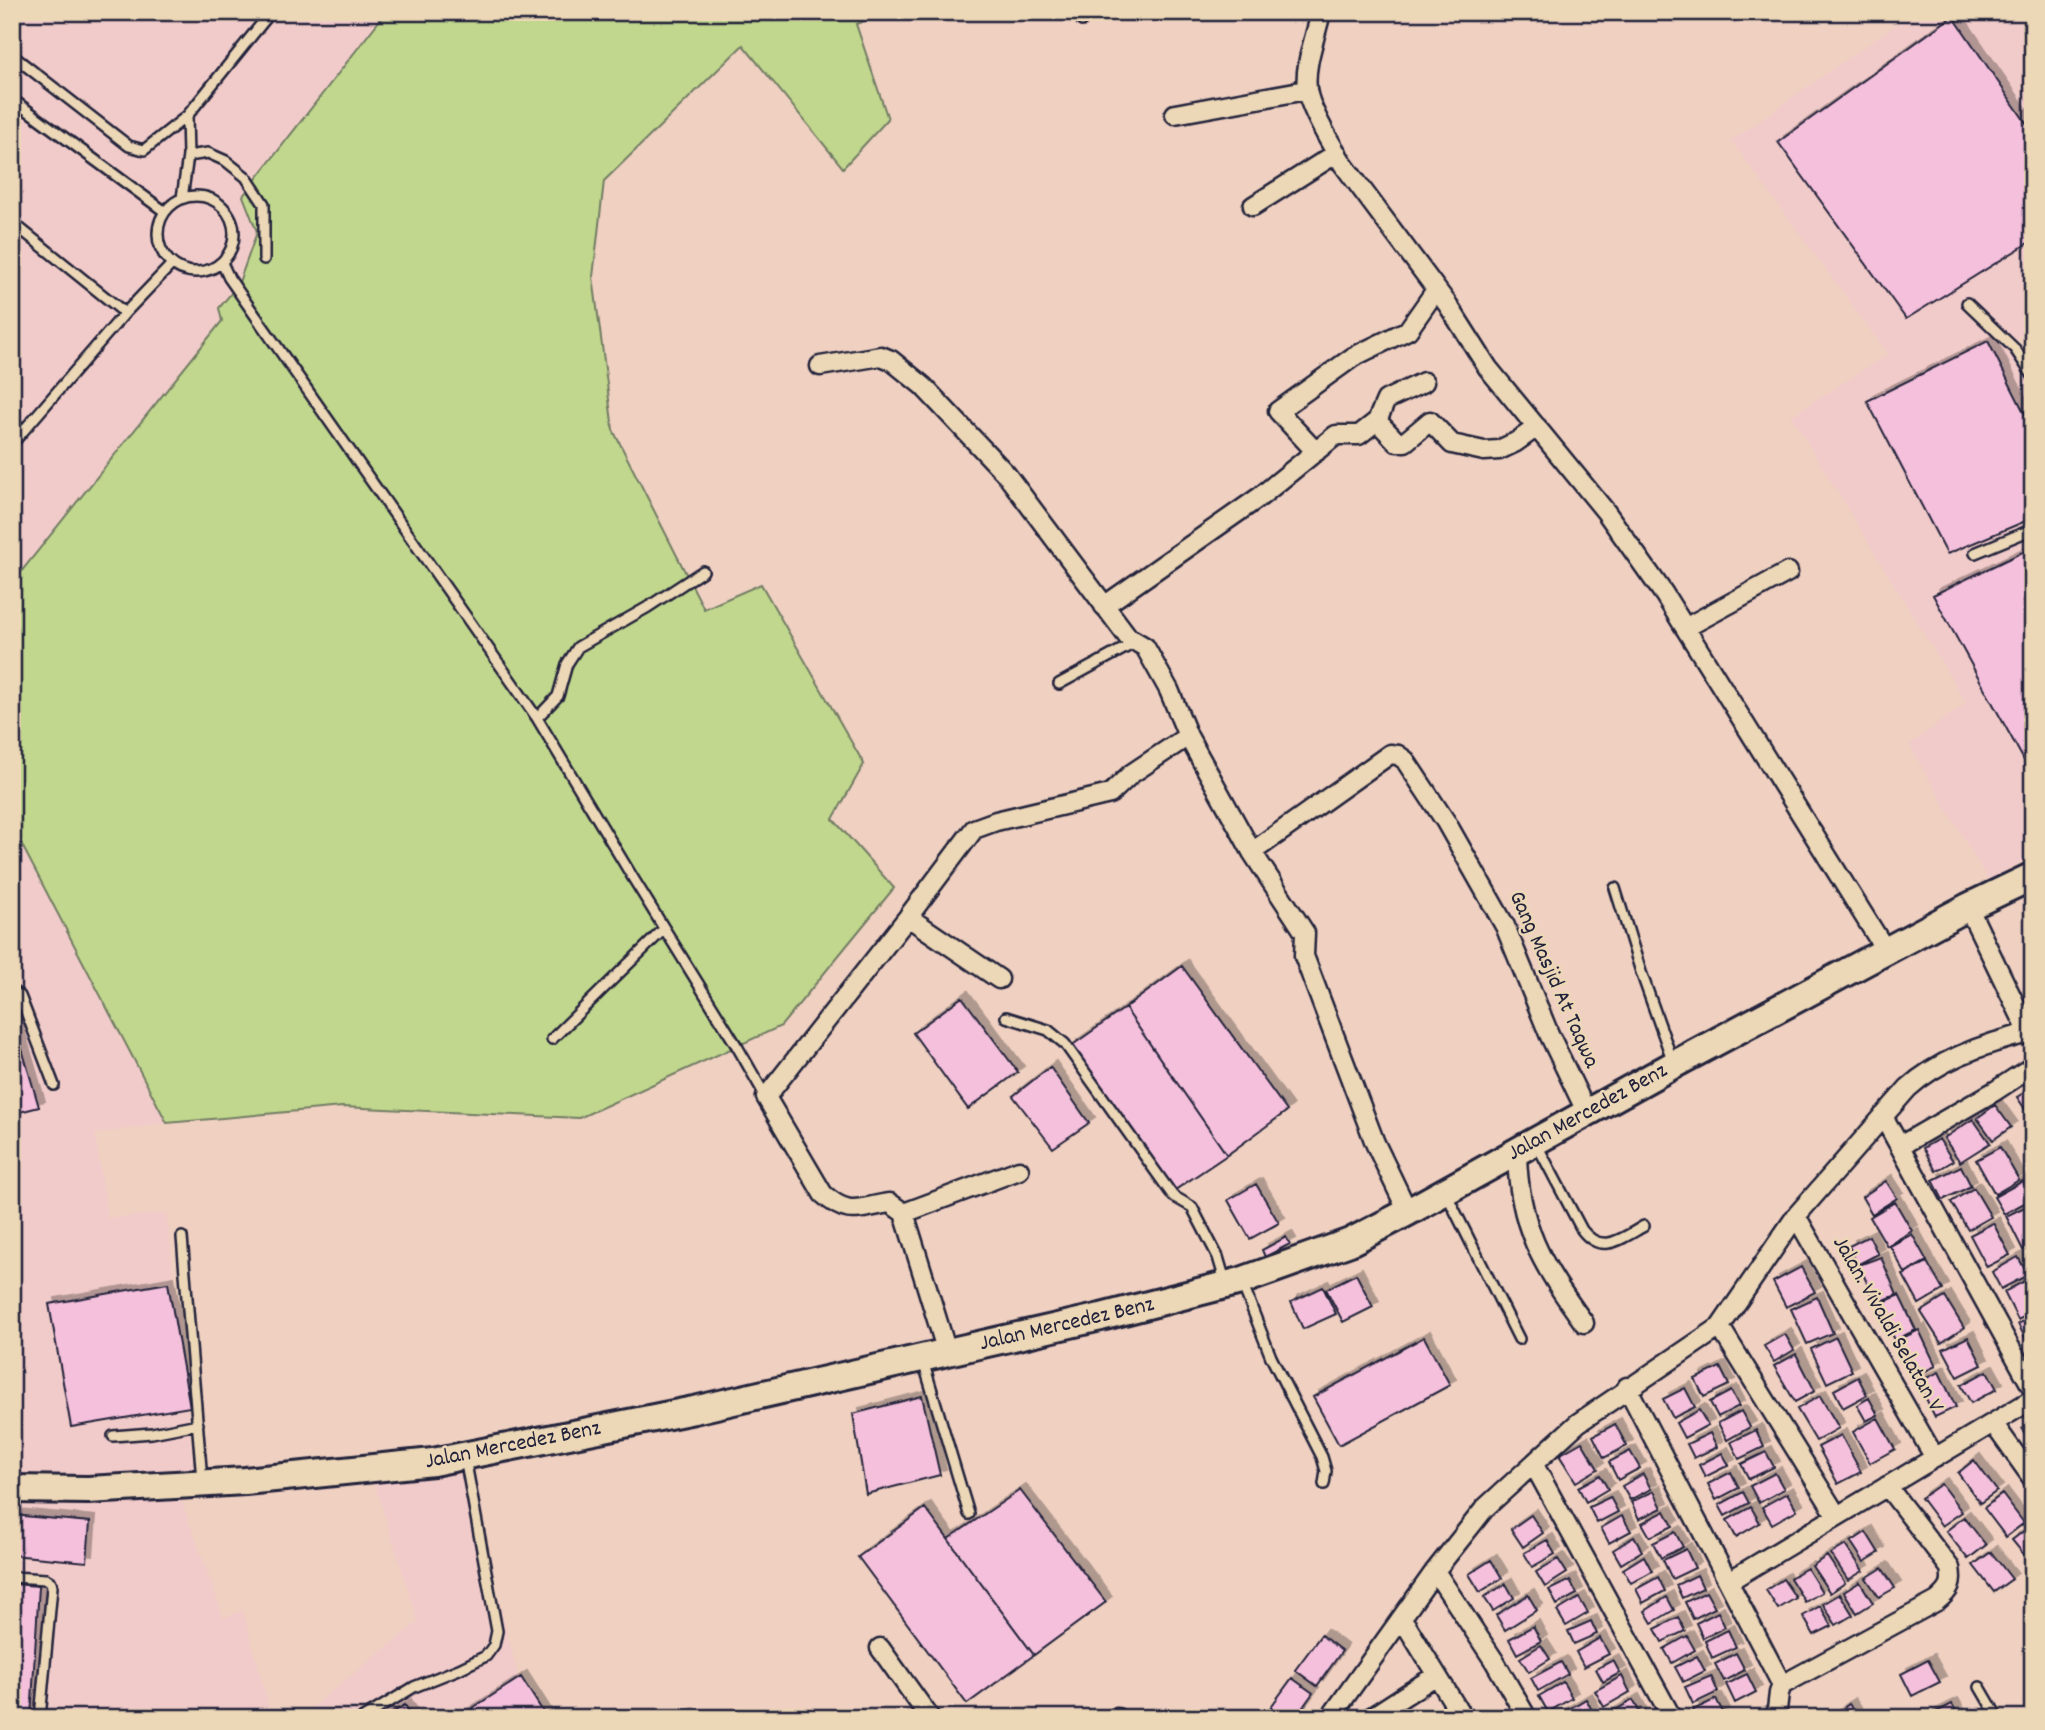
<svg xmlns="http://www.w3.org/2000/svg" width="2045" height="1730" font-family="Dekko,sans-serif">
<defs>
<filter id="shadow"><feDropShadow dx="6" dy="-6" stdDeviation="0" flood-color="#0004"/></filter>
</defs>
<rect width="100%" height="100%" fill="#efd0c1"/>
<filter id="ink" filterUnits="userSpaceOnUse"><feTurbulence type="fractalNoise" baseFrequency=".0143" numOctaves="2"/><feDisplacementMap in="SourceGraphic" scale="14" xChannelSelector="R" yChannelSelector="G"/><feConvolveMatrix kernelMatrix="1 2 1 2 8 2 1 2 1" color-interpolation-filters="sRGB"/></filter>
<g filter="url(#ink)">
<path fill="#f1cbc9" d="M12 12H386L243 196 257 232 238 285 222 321 12 583Z
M1913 12H2033V318L2009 348 2033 388V856L1988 880 1909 745 1966 703 1791 416 1888 354 1731 141Z
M12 826 167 1123 95 1134 108 1218 167 1213 196 1493 181 1499 224 1618 243 1610 272 1718H12Z
M465 1472 519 1678 543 1718H298L418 1622 373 1479Z"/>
<path fill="#c1d78d" stroke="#727c64" stroke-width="2" d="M386 12H888L856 24 888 119 843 168 743 45 604 181 593 277 613 430 704 609 761 584 864 764 833 819 894 888 781 1026 579 1118 342 1107 167 1123 12 826V583L222 321 219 308 238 285 257 232 243 196Z"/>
<path fill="#f5c0db" stroke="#22223b" stroke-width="2" filter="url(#shadow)" d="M1953 16 2033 133V240L1906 319 1778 142Z
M1988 341 2033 430V518L1947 554 1867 401Z
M2033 547V773H2031L1933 595Z
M1182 966 1287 1111 1227 1155 1125 1008Z
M962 997 1018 1072 968 1109 913 1033Z
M1125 1008 1227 1155 1172 1192 1071 1046Z
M12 1015 39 1107 12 1114Z
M1050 1067 1089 1123 1053 1148 1013 1096Z
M2033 1087V1117L2031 1118 2017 1097Z
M1995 1105 2011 1127 1993 1140 1977 1118Z
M1973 1119 1990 1143 1960 1162 1944 1138Z
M1939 1139 1953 1161 1936 1171 1923 1148Z
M2000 1147 2019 1180 1995 1194 1976 1160Z
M1961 1166 1971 1186 1943 1200 1933 1180Z
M1886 1181 1897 1198 1872 1214 1862 1197Z
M2023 1181 2032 1199 2004 1214 1994 1197Z
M1256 1184 1279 1223 1250 1239 1228 1200Z
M1974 1188 1991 1217 1968 1230 1951 1202Z
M1895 1202 1912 1231 1887 1246 1870 1217Z
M2033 1203V1245L2023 1250 2006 1216Z
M1993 1223 2010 1255 1987 1267 1970 1235Z
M1912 1234 1927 1261 1905 1273 1890 1246Z
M1869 1236 1878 1254 1857 1265 1849 1246Z
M1286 1237 1290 1244 1265 1257 1262 1250Z
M1881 1257 1897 1295 1876 1303 1859 1265Z
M2018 1257 2028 1275 2001 1289 1992 1272Z
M1927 1262 1943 1290 1919 1304 1903 1275Z
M1801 1267 1815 1292 1786 1307 1773 1282Z
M1356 1274 1373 1307 1343 1322 1326 1289Z
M2028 1279 2033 1288V1312L2018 1320 2004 1292Z
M168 1283 190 1407 71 1427 49 1304Z
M1323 1287 1336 1314 1303 1329 1291 1302Z
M1899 1295 1916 1330 1895 1340 1878 1305Z
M1817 1297 1833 1333 1807 1344 1791 1309Z
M1945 1297 1964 1328 1941 1343 1921 1312Z
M2033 1316V1353L2018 1324Z
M1919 1330 1936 1366 1913 1377 1896 1341Z
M1785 1334 1794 1350 1774 1362 1764 1346Z
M1424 1337 1450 1385 1339 1445 1313 1397Z
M1836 1337 1852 1371 1827 1383 1811 1349Z
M1968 1337 1982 1365 1958 1377 1943 1349Z
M1796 1354 1815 1391 1795 1402 1774 1366Z
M1720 1367 1729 1385 1704 1397 1695 1379Z
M1987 1371 1997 1389 1971 1403 1961 1385Z
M1939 1372 1956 1407 1935 1417 1918 1382Z
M1858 1377 1867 1395 1843 1408 1834 1390Z
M1685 1388 1695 1407 1673 1418 1663 1399Z
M1731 1391 1739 1406 1718 1417 1710 1402Z
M922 1396 940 1475 866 1494 853 1414Z
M1820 1396 1839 1428 1816 1441 1797 1409Z
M1869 1398 1878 1415 1866 1421 1857 1405Z
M1699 1410 1708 1425 1684 1438 1676 1423Z
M1741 1411 1750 1427 1727 1440 1718 1423Z
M1878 1418 1895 1449 1870 1463 1853 1432Z
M2033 1422V1447L2022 1429Z
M1615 1424 1627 1446 1604 1458 1593 1436Z
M1756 1430 1764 1447 1739 1459 1731 1442Z
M1710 1433 1717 1447 1694 1458 1687 1444Z
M1841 1435 1861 1472 1838 1484 1818 1447Z
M1582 1442 1598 1469 1576 1482 1559 1455Z
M1630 1451 1640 1468 1618 1480 1609 1462Z
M1766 1452 1774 1467 1749 1479 1741 1464Z
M1722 1453 1729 1465 1705 1477 1699 1465Z
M1974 1460 1997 1491 1980 1503 1958 1473Z
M1731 1472 1739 1488 1716 1500 1708 1484Z
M1775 1473 1784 1489 1759 1503 1750 1486Z
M1643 1474 1651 1489 1630 1500 1622 1486Z
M1600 1475 1608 1489 1586 1502 1578 1487Z
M1941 1484 1962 1512 1942 1526 1921 1498Z
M1020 1490 1106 1602 1034 1655 948 1539Z
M1654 1491 1662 1508 1639 1519 1631 1502Z
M1743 1492 1749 1503 1725 1516 1719 1505Z
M1787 1493 1797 1510 1772 1524 1762 1507Z
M2002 1494 2024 1523 2006 1537 1984 1508Z
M1610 1497 1618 1512 1597 1523 1589 1507Z
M1751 1507 1760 1523 1736 1537 1727 1520Z
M925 1508 1034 1655 967 1704 858 1557Z
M1665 1511 1673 1526 1650 1537 1642 1523Z
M12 1515 90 1522 87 1562 12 1555Z
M1531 1515 1543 1533 1523 1547 1511 1529Z
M1622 1516 1631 1531 1609 1543 1601 1528Z
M1964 1517 1986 1545 1968 1559 1946 1531Z
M2029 1527 2033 1532V1566L2012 1540Z
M1675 1532 1683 1547 1661 1558 1653 1543Z
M1866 1532 1879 1553 1864 1562 1851 1542Z
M1634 1537 1642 1551 1621 1564 1613 1550Z
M1547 1540 1555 1554 1532 1567 1524 1553Z
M1846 1545 1863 1571 1848 1580 1831 1554Z
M1686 1549 1695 1568 1672 1579 1663 1560Z
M1991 1552 2012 1579 1994 1592 1973 1565Z
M1644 1556 1652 1571 1631 1583 1623 1569Z
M1827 1556 1845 1583 1830 1593 1812 1566Z
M1558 1559 1567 1573 1545 1587 1536 1572Z
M1491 1560 1502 1578 1480 1592 1469 1574Z
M1807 1568 1822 1592 1805 1602 1790 1578Z
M1882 1568 1895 1588 1879 1597 1866 1578Z
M1697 1575 1703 1588 1682 1598 1676 1585Z
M1658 1577 1665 1591 1643 1603 1636 1589Z
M1783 1579 1796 1598 1778 1609 1766 1590Z
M1570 1580 1577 1594 1557 1605 1549 1590Z
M1860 1582 1873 1603 1857 1613 1844 1592Z
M12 1584 39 1586 31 1718H12Z
M1506 1584 1514 1598 1493 1611 1484 1597Z
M1706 1592 1715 1608 1693 1619 1685 1602Z
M1840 1594 1853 1615 1836 1625 1823 1604Z
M1528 1595 1537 1610 1505 1630 1496 1615Z
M1667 1597 1674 1610 1652 1623 1645 1611Z
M1579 1598 1588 1613 1566 1626 1557 1611Z
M1820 1606 1832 1626 1814 1635 1803 1616Z
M1718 1612 1725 1627 1703 1638 1696 1623Z
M1678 1617 1685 1631 1662 1642 1655 1629Z
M1591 1621 1597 1634 1574 1644 1568 1631Z
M1533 1626 1541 1641 1517 1654 1509 1639Z
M1728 1630 1736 1647 1712 1658 1705 1641Z
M1321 1635 1342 1651 1317 1686 1295 1670Z
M1687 1636 1695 1650 1672 1663 1664 1649Z
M1600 1638 1609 1654 1584 1667 1576 1652Z
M1541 1645 1550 1659 1529 1672 1520 1658Z
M1736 1653 1745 1670 1724 1681 1715 1664Z
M1697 1656 1705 1671 1683 1682 1675 1667Z
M1613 1660 1620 1673 1603 1682 1596 1669Z
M1928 1660 1940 1682 1912 1696 1901 1674Z
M1561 1662 1568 1674 1538 1691 1531 1678Z
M1747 1674 1756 1692 1735 1703 1726 1684Z
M1622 1676 1630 1692 1604 1707 1595 1691Z
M1711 1676 1718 1692 1693 1704 1685 1687Z
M521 1677 547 1718H457Z
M1292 1678 1313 1693 1295 1718H1284L1270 1708Z
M1563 1682 1572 1698 1548 1712 1539 1696Z
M1586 1699 1593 1712 1582 1718H1554Z
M1716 1699 1724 1714 1715 1718H1697L1693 1710Z
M1633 1700 1641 1715 1636 1718H1611L1609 1714Z
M1849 1704 1859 1718H1830Z
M1952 1704 1960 1718H1929L1928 1716Z
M405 1705 413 1718H384Z"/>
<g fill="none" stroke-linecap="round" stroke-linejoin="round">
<g stroke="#22223b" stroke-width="14">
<path id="service" d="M1082 21 1092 12
M12 55 129 146 144 150 187 116 271 12
M12 99 164 211
M188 156 208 153 226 161 246 177 264 204V259
M158 234a38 38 0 1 1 76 0a38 38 0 1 1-76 0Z
M182 198 188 156 187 116
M12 222 125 313
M222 263 229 278 537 718 633 878 738 1048 766 1097
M1967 303 2015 349 2033 376
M12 444 125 313 172 264
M1975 553 2033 529
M1059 684 1138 641
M537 718 558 696 567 664 578 647 648 607 703 571
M1615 888 1641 972 1673 1062
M12 991 20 996 54 1085
M1006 1017 1048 1030 1065 1044 1173 1196 1192 1207 1218 1257 1226 1284
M552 1039 664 929
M1536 1143 1582 1230C1602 1256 1622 1238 1644 1226
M1446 1193 1519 1339
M182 1237 202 1480
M1242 1283 1271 1357 1322 1457 1326 1471 1324 1484
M923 1361 969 1514
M113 1436 152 1433 198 1424
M12 1577 46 1579 51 1582 52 1587 40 1718
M1980 1687 1998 1718
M166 1718H167
M363 1718 414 1687 459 1669 486 1656 494 1645 497 1631 465 1458"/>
</g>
<g stroke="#22223b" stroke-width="23">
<path id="minor" d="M1321 12C1316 36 1304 64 1307 89 1309 108 1332 146 1343 164L1448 305 1488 368 1606 512 1664 594 1886 951
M1175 114 1306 90
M1253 206 1337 153
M820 366 881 356 891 360 923 386 1006 474 1128 637 1145 647 1169 690 1188 736 1252 852 1305 933 1304 956 1375 1143 1408 1212
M1377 421 1386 400 1424 382
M1316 452 1278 411 1353 357 1408 330 1436 290
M1104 606 1261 496 1336 435H1359L1377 421 1397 442H1405L1430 421 1452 444 1484 451 1499 450 1516 442 1537 427
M1685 628 1788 572
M1252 852 1390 754 1398 755 1405 760 1446 822 1505 926 1549 1034 1587 1113
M1968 907 2029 1033
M908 917 999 979
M1883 1116 2033 1389
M1900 1146 1995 1091 2033 1066
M1517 1152C1518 1226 1542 1265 1584 1323
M904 1213 1019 1170
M1796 1216 1935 1458
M1720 1327 1837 1516
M947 1352 904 1213 890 1203C859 1207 850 1218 823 1194L766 1097 908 917 974 829 996 821 1110 794 1131 774 1188 736
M1627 1387 1782 1685
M1993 1423 2033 1479
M1534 1465 1672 1718
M1729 1581 2033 1399
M1403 1620 1463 1718
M880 1648 930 1718
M1116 1718H1117
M1330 1718 1435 1571
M1370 1718 1435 1676
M1527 1718 1495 1662 1435 1571 1485 1508 1578 1423 1720 1327 1796 1216 1908 1088C1941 1058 1989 1042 2033 1032
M1776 1718 1779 1693 1782 1685 1937 1601C1950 1590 1953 1585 1950 1568L1887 1486"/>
</g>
<g stroke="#22223b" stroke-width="32">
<path id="primary" d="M12 1489 88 1490 245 1481 433 1462 694 1410 1101 1317 1241 1281 1350 1242 1408 1212 1673 1065 1968 907 2033 876"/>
</g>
<use href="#service" stroke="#ecd7b6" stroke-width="9"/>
<use href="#minor" stroke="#ecd7b6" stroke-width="18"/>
<use href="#primary" stroke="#ecd7b6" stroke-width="26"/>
</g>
</g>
<g text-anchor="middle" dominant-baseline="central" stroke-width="5" stroke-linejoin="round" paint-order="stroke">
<g font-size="23" fill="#22223b" stroke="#ecd7b6">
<text transform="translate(1553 980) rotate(66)">Gang Masjid At Taqwa</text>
<text transform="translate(1588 1113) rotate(-29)">Jalan Mercedez Benz</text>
<text transform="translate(1067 1325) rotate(-13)">Jalan Mercedez Benz</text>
<text transform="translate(1887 1325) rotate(60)">Jalan. Vivaldi Selatan V</text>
<text transform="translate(513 1446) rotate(-11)">Jalan Mercedez Benz</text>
</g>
</g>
<rect width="2045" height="1730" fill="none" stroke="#ecd7b6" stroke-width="42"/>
<rect x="21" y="21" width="2003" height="1688" fill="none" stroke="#22223b" stroke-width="2.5" filter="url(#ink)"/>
</svg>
